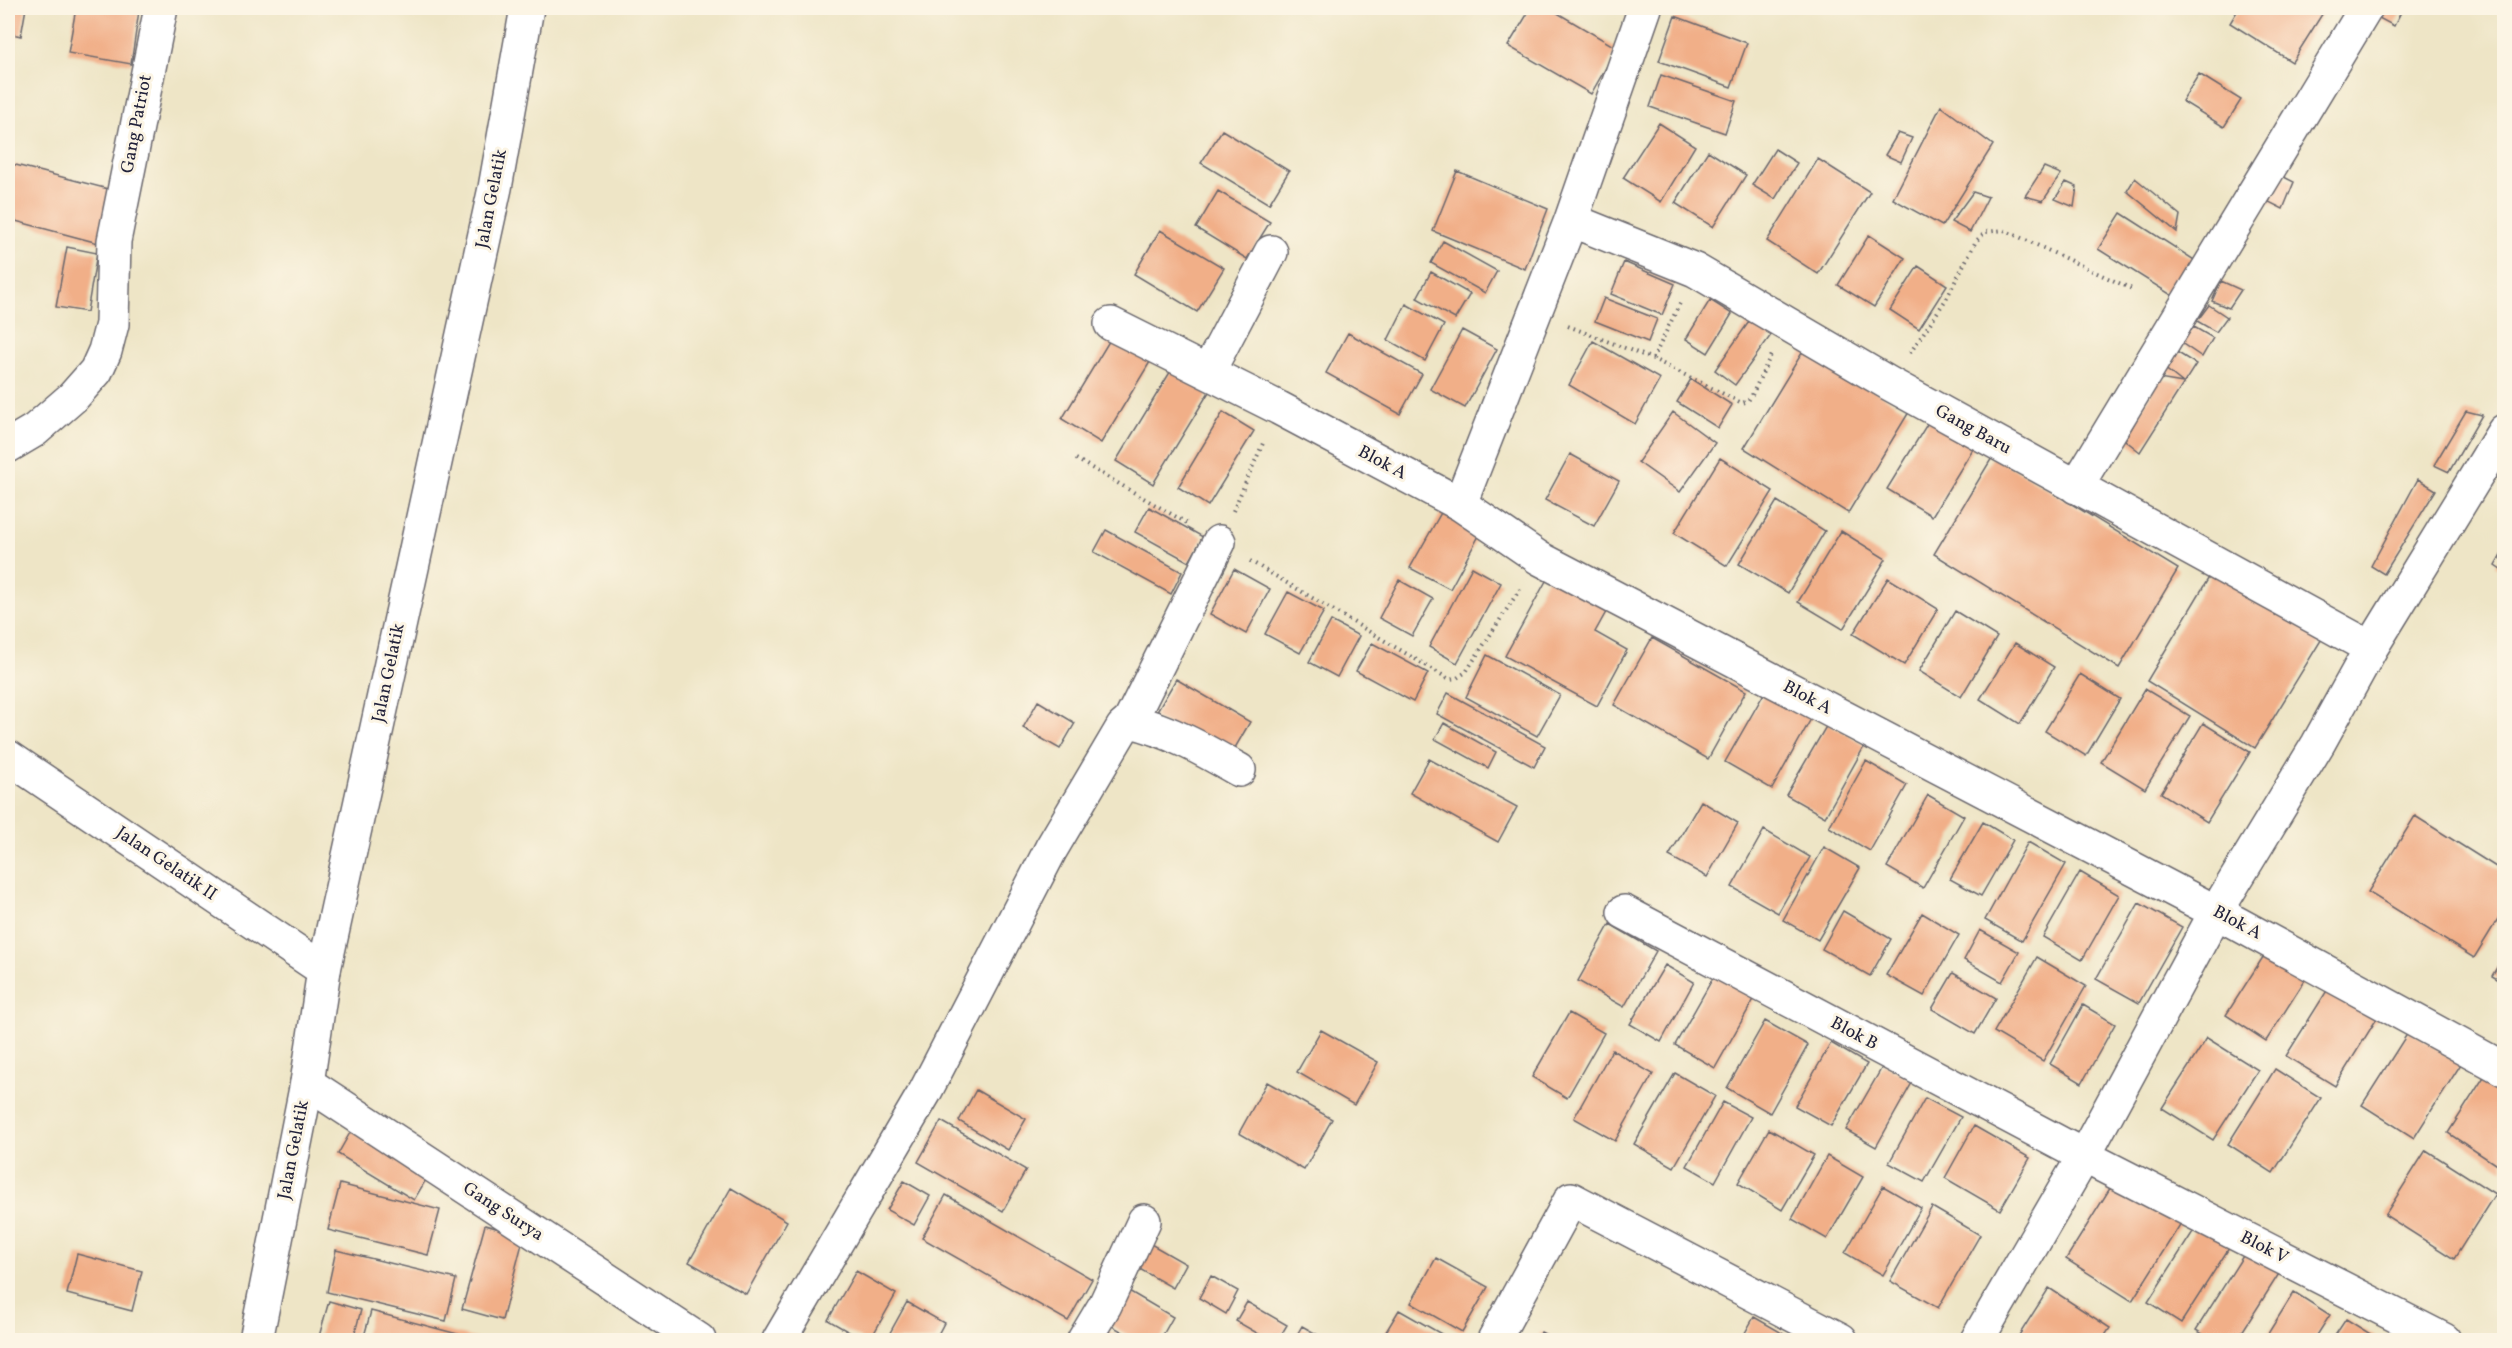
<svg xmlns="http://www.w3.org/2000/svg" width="2512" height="1348" font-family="Vollkorn,serif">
<rect width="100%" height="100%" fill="#fcf5e5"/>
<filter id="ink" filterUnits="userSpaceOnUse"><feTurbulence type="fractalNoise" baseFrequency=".0167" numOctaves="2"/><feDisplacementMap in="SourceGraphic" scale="12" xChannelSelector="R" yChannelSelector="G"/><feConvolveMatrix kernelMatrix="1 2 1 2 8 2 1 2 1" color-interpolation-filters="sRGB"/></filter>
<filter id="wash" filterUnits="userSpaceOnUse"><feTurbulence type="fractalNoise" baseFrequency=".008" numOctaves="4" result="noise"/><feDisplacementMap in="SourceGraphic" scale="24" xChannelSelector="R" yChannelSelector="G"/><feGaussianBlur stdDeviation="1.35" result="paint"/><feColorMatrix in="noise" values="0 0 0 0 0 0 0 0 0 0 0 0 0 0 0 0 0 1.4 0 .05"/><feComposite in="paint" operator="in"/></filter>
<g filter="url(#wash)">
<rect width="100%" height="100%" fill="#eee5c6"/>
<g id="blocks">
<path fill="#f1af88" d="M8 8H26L21 36 8 33Z
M76 8H118L139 11 131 64 68 53Z
M1531 8H1549L1617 48 1591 94 1508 46Z
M2239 8H2326L2292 62 2230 23Z
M2381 8H2403L2394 26 2377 17Z
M1675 16 1747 43 1731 87 1659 61Z
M2199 74 2241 100 2224 127 2182 101Z
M1661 75 1736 101 1725 133 1650 107Z
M1941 106 1993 145 1942 226 1893 199Z
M1659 123 1695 146 1661 202 1623 178Z
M1222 130 1289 171 1269 204 1201 163Z
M1898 133 1912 138 1901 162 1885 155Z
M1775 149 1797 163 1775 199 1752 185Z
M1708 151 1746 175 1713 227 1675 203Z
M1818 159 1870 192 1818 274 1767 241Z
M8 163 116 191 102 244 8 219Z
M2044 167 2061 174 2043 201 2025 196Z
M1457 171 1548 209 1525 269 1433 231Z
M2282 176 2294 182 2283 209 2269 202Z
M2135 178 2180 215 2177 232 2127 191Z
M2066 182 2077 187 2074 207 2055 199Z
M1218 191 1270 222 1247 259 1196 228Z
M1973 192 1988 197 1970 232 1951 222Z
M2121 213 2199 263 2176 298 2098 249Z
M1160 230 1224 268 1197 312 1134 274Z
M1869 235 1905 258 1874 307 1838 285Z
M1443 241 1497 271 1485 293 1431 263Z
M67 247 97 253 87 312 56 307Z
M1624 262 1675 284 1662 315 1611 294Z
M1918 266 1947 285 1919 329 1890 310Z
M1431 272 1470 294 1455 319 1417 298Z
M2221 281 2241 290 2229 308 2212 301Z
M1604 298 1657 319 1648 342 1595 321Z
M1710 300 1732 314 1708 353 1686 339Z
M1406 304 1444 325 1425 361 1388 340Z
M2209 305 2227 317 2216 332 2197 321Z
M1753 316 1774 331 1735 385 1715 370Z
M2194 327 2213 338 2202 357 2180 342Z
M1462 330 1497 349 1465 408 1430 389Z
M1114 333 1153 357 1101 443 1062 419Z
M1348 333 1422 374 1400 414 1326 373Z
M1593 341 1660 379 1635 424 1569 385Z
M1805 348 1909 412 1848 513 1744 448Z
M2175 351 2196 364 2140 452 2125 440 2159 379 2183 383 2163 367Z
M1175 364 1212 387 1153 484 1116 461Z
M1691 379 1732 405 1718 428 1677 402Z
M2466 411 2482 415 2449 472 2434 465Z
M1223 412 1254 431 1208 506 1178 487Z
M1673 412 1715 443 1680 492 1638 462Z
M1932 416 1976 444 1932 516 1887 489Z
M1570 454 1619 481 1594 526 1545 500Z
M1993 456 2178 569 2119 668 1934 554Z
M1720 458 1773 491 1727 566 1674 533Z
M2418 479 2436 490 2384 574 2371 566Z
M1777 501 1825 531 1788 593 1739 564Z
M1149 507 1203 537 1189 562 1135 532Z
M1442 511 1481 532 1450 589 1410 568Z
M1106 530 1182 572 1171 594 1094 552Z
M1841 531 1886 559 1843 629 1798 602Z
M2504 550V572L2495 566Z
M1472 567 1501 583 1457 663 1429 647Z
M1234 569 1270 589 1246 634 1210 614Z
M2214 569 2323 637 2255 748 2147 681Z
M1552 570 1611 603 1595 632 1627 650 1597 706 1505 656Z
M1888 578 1938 609 1904 665 1853 634Z
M1399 580 1433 599 1412 636 1379 618Z
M1288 592 1324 611 1300 653 1265 634Z
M1955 611 1997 637 1961 697 1919 671Z
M1331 621 1359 636 1337 677 1309 662Z
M1652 638 1746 691 1708 759 1614 705Z
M1372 643 1428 673 1413 702 1356 671Z
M2015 643 2054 667 2020 724 1980 699Z
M1487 655 1560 695 1537 736 1466 697Z
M2080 674 2120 699 2086 756 2045 731Z
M1176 679 1250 722 1228 760 1154 717Z
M2145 689 2190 716 2145 789 2101 762Z
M1766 690 1812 717 1772 789 1725 762Z
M1448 693 1545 746 1534 767 1437 714Z
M1038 701 1075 723 1060 749 1023 728Z
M1444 723 1496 752 1488 768 1435 739Z
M1828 723 1865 745 1825 817 1786 795Z
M2203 723 2250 752 2207 822 2161 793Z
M1429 759 1517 807 1498 842 1410 793Z
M1866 761 1907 785 1870 851 1829 827Z
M1928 795 1964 816 1923 888 1887 867Z
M1701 801 1738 823 1707 877 1669 856Z
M2415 816 2504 872V909L2474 958 2368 892Z
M1983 822 2013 840 1981 896 1950 879Z
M1764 830 1810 857 1778 913 1732 887Z
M2028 842 2066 864 2022 941 1985 920Z
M1824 847 1860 868 1818 940 1783 920Z
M2080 872 2119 895 2082 960 2043 937Z
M2139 903 2182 927 2139 1003 2096 979Z
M1843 911 1891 939 1870 976 1822 949Z
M1922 913 1959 935 1924 996 1886 975Z
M1610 924 1656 951 1624 1007 1578 981Z
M1980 930 2019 952 2002 982 1964 960Z
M2272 943 2312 969 2266 1041 2226 1015Z
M2504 955V983L2492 976Z
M2037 957 2086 986 2043 1061 1994 1032Z
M1665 965 1694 982 1661 1042 1630 1024Z
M1717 971 1757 994 1715 1068 1675 1045Z
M1953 973 1996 998 1975 1034 1932 1009Z
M2333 981 2381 1012 2335 1086 2286 1056Z
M2083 1005 2115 1024 2082 1083 2050 1064Z
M1569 1013 1604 1033 1567 1098 1532 1077Z
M1765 1021 1808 1045 1770 1113 1727 1088Z
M1321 1030 1378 1062 1354 1105 1297 1072Z
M2409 1031 2461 1064 2414 1138 2362 1105Z
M2207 1038 2258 1070 2213 1140 2162 1108Z
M1831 1043 1867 1064 1831 1126 1795 1106Z
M1612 1050 1653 1074 1615 1141 1574 1118Z
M1884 1064 1913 1081 1876 1147 1846 1130Z
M2275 1069 2321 1098 2273 1173 2228 1144Z
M2487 1072 2504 1083V1170L2448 1133Z
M1675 1073 1715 1096 1674 1167 1634 1144Z
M1267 1082 1332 1119 1304 1170 1239 1133Z
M976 1090 1026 1119 1008 1150 959 1121Z
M1925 1098 1961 1117 1924 1182 1889 1163Z
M1723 1102 1751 1117 1715 1182 1687 1166Z
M941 1121 1026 1170 1003 1211 918 1162Z
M355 1124 431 1171 414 1200 338 1154Z
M1974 1126 2030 1158 2000 1210 1945 1178Z
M1769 1129 1814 1155 1782 1210 1738 1183Z
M2426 1150 2495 1194 2454 1259 2385 1215Z
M1827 1156 1863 1177 1827 1239 1792 1219Z
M2117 1177 2183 1220 2132 1301 2066 1259Z
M904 1181 930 1196 914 1225 887 1210Z
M340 1184 440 1210 428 1255 328 1230Z
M1883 1186 1921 1208 1883 1275 1845 1253Z
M731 1188 787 1221 746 1294 689 1262Z
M946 1195 1092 1279 1068 1321 922 1238Z
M1932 1207 1980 1235 1938 1308 1890 1281Z
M2198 1224 2231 1245 2181 1323 2148 1302Z
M485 1225 524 1236 502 1320 462 1309Z
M1142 1239 1186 1264 1173 1288 1129 1263Z
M2248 1248 2282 1269 2237 1340H2212L2196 1330Z
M336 1250 456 1279 446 1321 327 1292Z
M77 1254 142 1271 132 1311 67 1294Z
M1436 1258 1488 1287 1462 1332 1411 1303Z
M856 1271 896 1294 870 1340H863L828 1320Z
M1211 1276 1238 1291 1226 1314 1199 1298Z
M1122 1287 1173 1317 1160 1340H1137L1103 1321Z
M2049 1288 2110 1328 2102 1340H2016Z
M2294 1292 2330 1315 2314 1340H2264Z
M329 1301 361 1310 353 1340H318Z
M907 1302 944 1323 935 1340H886Z
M1247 1302 1287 1325 1278 1340H1269L1236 1321Z
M1399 1310 1452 1340H1381Z
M371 1311 480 1340H363Z
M1754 1317 1794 1340H1741Z
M2346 1319 2380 1340H2332Z
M1302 1326 1327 1340H1294Z
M1107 1331 1123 1340H1101Z
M1541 1332 1556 1340H1537Z"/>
</g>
</g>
<g filter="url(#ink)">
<use href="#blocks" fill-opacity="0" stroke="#69666c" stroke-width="1.5"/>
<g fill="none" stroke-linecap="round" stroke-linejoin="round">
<g stroke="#69666c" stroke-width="36">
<path id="minor" d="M1571 220 1695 270 1890 384 2371 648
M1111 324 1279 408 1460 504 1539 558 2216 912 2504 1069
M1208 372 1271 252
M8 446 35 430 73 397 96 371 105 351 112 324 114 241 161 8
M2076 487 2366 8
M1460 504 1571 220 1645 8
M1130 721 1219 542
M8 757 324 970
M1624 912 2084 1156 2444 1340
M307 1083 699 1340
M779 1340 925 1092 1051 849 1123 727 1130 721C1169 730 1204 750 1239 770
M1084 1340 1105 1305 1144 1221
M1494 1340 1571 1199 1841 1340
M1977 1340 2084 1156 2216 912 2318 744 2371 648 2504 431"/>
</g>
<g stroke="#69666c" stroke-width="36">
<path id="tertiary" d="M256 1340 307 1083 324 970 495 188 527 8"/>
</g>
<path stroke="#69666c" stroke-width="4" stroke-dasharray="1.5 4.5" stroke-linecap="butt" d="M1568 326 1653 359 1742 403 1748 401 1752 395 1771 355
M1910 353 1945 301 1976 241 1986 232 2004 230 2134 290
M1653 359 1680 303
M1076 459 1187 523
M1233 511 1264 441
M1250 561 1449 679 1457 678 1466 672 1520 589"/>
<use href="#minor" stroke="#fff" stroke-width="33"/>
<use href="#tertiary" stroke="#fff" stroke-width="33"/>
</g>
</g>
<g text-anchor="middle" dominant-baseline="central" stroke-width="6" stroke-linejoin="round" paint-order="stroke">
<g font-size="18" fill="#22223b" stroke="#fcf5e5">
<text transform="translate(137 124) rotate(-79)">Gang Patriot</text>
<text transform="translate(492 199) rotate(-79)">Jalan Gelatik</text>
<text transform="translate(1973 430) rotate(29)">Gang Baru</text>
<text transform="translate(1382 463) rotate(28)">Blok A</text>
<text transform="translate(389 673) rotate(-78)">Jalan Gelatik</text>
<text transform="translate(1807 698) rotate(28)">Blok A</text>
<text transform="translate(166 864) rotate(34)">Jalan Gelatik II</text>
<text transform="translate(2237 923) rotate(28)">Blok A</text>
<text transform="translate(1854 1034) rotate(28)">Blok B</text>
<text transform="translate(294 1150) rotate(-79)">Jalan Gelatik</text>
<text transform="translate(503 1212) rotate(33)">Gang Surya</text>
<text transform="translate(2264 1248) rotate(27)">Blok V</text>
</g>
</g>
<rect width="2512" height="1348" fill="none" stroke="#fcf5e5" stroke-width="30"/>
</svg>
